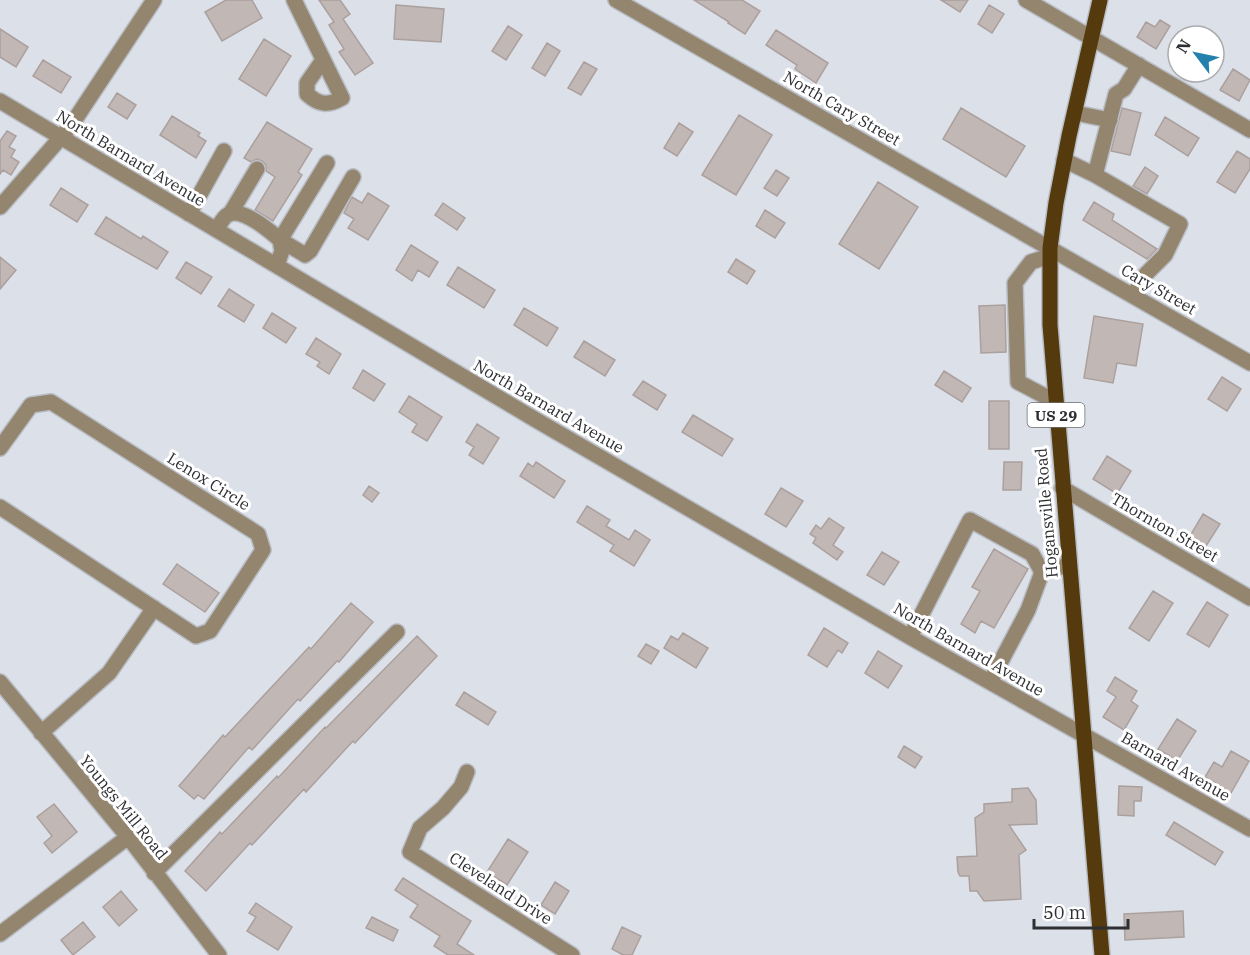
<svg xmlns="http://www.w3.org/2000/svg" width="1250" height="955" font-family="'IBM Plex Serif',serif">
<rect width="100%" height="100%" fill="#dce1e9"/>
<path fill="#c1b7b4" stroke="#aba09d" stroke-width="1.5" d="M226 0H252L262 18 222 41 205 12Z
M319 0H340L350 14 343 19 373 63 355 75 339 52 344 49 329 25 334 22Z
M694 0H742L760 11 745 34 728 23 729 22Z
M941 0H968L960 12Z
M396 5 444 9 441 42 394 39Z
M989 5 1004 14 992 33 978 24Z
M1160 20 1170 26 1156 49 1137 37 1146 22 1155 27Z
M508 26 522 35 506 60 492 51Z
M0 29 28 47 16 67 0 57Z
M776 30 828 63 816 83 795 69 797 65 766 45Z
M264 39 291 56 266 96 239 79Z
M547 43 560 51 545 76 532 68Z
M43 60 71 77 61 93 33 76Z
M584 62 597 69 581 95 568 88Z
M1233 69 1250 80 1239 101 1220 90Z
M117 93 136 105 127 119 108 107Z
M961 108 1025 146 1006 177 943 139Z
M1122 108 1141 113 1130 155 1111 151Z
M739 115 772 135 736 195 702 175Z
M172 116 200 133 198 136 206 141 196 158 160 135Z
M1165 117 1199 138 1188 156 1155 135Z
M267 122 312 149 298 172 302 175 273 221 255 210 275 177 266 171V165L262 161 257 159 251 162 244 158Z
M679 123 693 132 677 156 664 148Z
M7 131 16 136 9 147 15 150 11 157 19 162 11 175 3 170 0 174V141Z
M1237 151 1250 159V169L1235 193 1217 182Z
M1145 167 1158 176 1147 194 1133 186Z
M776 170 789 178 777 196 764 188Z
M878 182 918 207 879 269 839 244Z
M61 188 88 205 77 222 50 205Z
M368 193 389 206 368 240 348 228 354 219 344 213 352 197 362 203Z
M1094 202 1114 214 1112 220 1157 249 1147 259 1083 220Z
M443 203 465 218 457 230 435 215Z
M765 210 785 223 775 238 756 226Z
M106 217 141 239 143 236 168 252 157 269 95 234Z
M411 245 438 262 429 277 418 270 412 281 396 270Z
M0 257 16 270 0 289Z
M736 259 755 271 747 284 728 272Z
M186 262 212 277 201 294 176 278Z
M458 267 495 290 484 308 447 285Z
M229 289 254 305 244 322 218 306Z
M1005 305 1006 352 981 353 979 306Z
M524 308 558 328 547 346 514 325Z
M272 313 296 328 286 343 263 328Z
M1094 316 1143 324 1136 366 1117 363 1113 383 1084 378Z
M316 338 341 354 329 374 317 366 320 362 306 354Z
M584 341 615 360 605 376 574 357Z
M363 370 385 384 374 401 353 388Z
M944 371 971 388 962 402 935 385Z
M1222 377 1241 389 1227 411 1208 399Z
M643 381 666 395 657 410 633 395Z
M409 396 442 417 427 441 412 432 417 424 399 412Z
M989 401H1009V449H989Z
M693 415 733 439 722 456 682 432Z
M477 424 499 438 483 464 469 455 474 447 466 442Z
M1107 456 1131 471 1117 494 1093 479Z
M536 462 565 481 554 498 520 476 528 463 533 467Z
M1004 462H1022L1021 490H1003Z
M369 486 379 493 372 502 363 495Z
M781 488 803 501 786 527 765 514Z
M587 506 610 520 606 526 629 540 635 530 650 540 634 566 610 551 614 545 577 522Z
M1203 514 1220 524 1206 546 1190 536Z
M829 518 844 528 833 545 843 552 837 560 813 543 816 538 810 534 816 525 821 529Z
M994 549 1028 569 994 628 981 621 975 633 961 624 980 591 972 587Z
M882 552 899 562 884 585 867 575Z
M177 564 219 593 205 612 163 584Z
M1153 591 1173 603 1149 641 1129 628Z
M1207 602 1228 615 1209 647 1187 634Z
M351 603 373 622 339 662 337 661 300 701 298 699 252 750 249 747 204 799 198 795 194 799 179 786 223 735 225 737 309 647 311 649Z
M824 628 848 643 842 653 838 650 827 667 808 655Z
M683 633 708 648 696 668 664 648 671 636 678 640Z
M417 636 437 656 355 743 353 741 306 792 304 789 252 845 250 843 206 891 185 871 220 832 222 834 277 776 278 778 325 727 326 728Z
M646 644 659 651 651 664 638 656Z
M878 651 902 666 888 688 865 673Z
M1115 677 1137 691 1131 701 1138 706 1124 730 1103 717 1116 697 1107 691Z
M464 692 496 712 488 725 456 705Z
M1177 719 1196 731 1177 761 1158 749Z
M904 746 922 757 915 768 898 757Z
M1231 751 1249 761 1231 793 1205 777 1214 762 1222 767Z
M1119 786 1142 787 1141 801H1134V816L1118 815Z
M1028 788 1036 800 1037 824 1009 825 1026 850 1019 855 1021 899 984 901 977 891H970L969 876H960L958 872 957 857 977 856 975 818 984 812V804L1012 802V789Z
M54 804 77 832 52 853 44 843 52 836 37 817Z
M1174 822 1223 852 1215 865 1166 835Z
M508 839 528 852 507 885 487 872Z
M403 878 471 921 457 944 474 955H448L434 946 440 936 410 917 418 905 395 890Z
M555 882 569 891 555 914 541 905Z
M121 891 137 910 119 926 103 907Z
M256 903 292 927 278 950 247 931 256 917 249 913Z
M1183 911 1184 937 1125 940 1124 914Z
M372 917 398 930 393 941 366 928Z
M83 922 95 937 73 955 61 940Z
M622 927 641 936 632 955H623L612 949Z"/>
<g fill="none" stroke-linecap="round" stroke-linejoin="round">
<g stroke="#b9bdc5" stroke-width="18">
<path id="minor" d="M294 0 342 98C328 106 319 105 307 94V83L323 60
M616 0 1250 363
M1026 0 1250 130
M0 101 536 420 910 637 1250 829
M1075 113 1110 120
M1064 160 1095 175 1180 224 1165 255 1146 274 1134 294
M327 163 280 240 302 253 305 255 310 251 353 177
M1095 175 1116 94 1124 89 1139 65
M0 207 70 127 154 0
M189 214 224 151
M230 214 257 169
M217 229C220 224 223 217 229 214 243 208 270 231 280 240L282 251 277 265
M1050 256 1031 262 1015 283 1018 382 1054 401
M0 448 31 405 51 402 258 534 263 550 210 631 196 636 0 507
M1062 488 1250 598
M1042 572 1069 565
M910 637 970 520 1032 554 1042 572 1028 610 990 682
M0 682 128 837 219 955
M41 733 109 673 154 608
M467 772 461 787 443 808 420 828 410 852 572 955
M154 873 397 632
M0 934 128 837"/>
</g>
<g stroke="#b9bdc5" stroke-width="18">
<path id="major" d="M1100 0 1069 136 1056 203 1050 248V325L1102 955"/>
</g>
<use href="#minor" stroke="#94856e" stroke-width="15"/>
<use href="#major" stroke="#543a0c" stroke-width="15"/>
</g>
<g text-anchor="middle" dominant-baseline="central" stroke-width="6" stroke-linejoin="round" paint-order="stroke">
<rect fill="#fff" stroke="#6d6d70" stroke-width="1.5" x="1027.5" y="403" width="57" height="24" rx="4.5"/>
<g font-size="15" font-weight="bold" fill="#2e2f33">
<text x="1056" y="415">US 29</text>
</g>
<g font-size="16" fill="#2e2f33" stroke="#fff">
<text transform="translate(842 108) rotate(30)">North Cary Street</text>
<text transform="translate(131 158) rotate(31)">North Barnard Avenue</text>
<text transform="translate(1159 289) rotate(30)">Cary Street</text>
<text transform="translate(549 406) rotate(30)">North Barnard Avenue</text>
<text transform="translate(209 481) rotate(32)">Lenox Circle</text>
<text transform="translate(1046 513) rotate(-95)">Hogansville Road</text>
<text transform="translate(1165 527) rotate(30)">Thornton Street</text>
<text transform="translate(969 649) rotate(30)">North Barnard Avenue</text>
<text transform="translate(1176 766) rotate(30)">Barnard Avenue</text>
<text transform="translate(124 807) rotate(51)">Youngs Mill Road</text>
<text transform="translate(501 888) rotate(33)">Cleveland Drive</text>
</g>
</g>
<g transform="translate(1196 54) rotate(302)"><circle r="28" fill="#ffffff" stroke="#abacad" stroke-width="1.5"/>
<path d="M0-4.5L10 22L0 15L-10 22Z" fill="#2480ad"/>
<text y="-9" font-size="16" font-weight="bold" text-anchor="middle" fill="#2e2f33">N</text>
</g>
<path d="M1034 919v9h94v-9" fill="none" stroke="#2e2f33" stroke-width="3"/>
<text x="1043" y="919" font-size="18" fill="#2e2f33" stroke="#ffffff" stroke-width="4.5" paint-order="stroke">50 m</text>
</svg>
